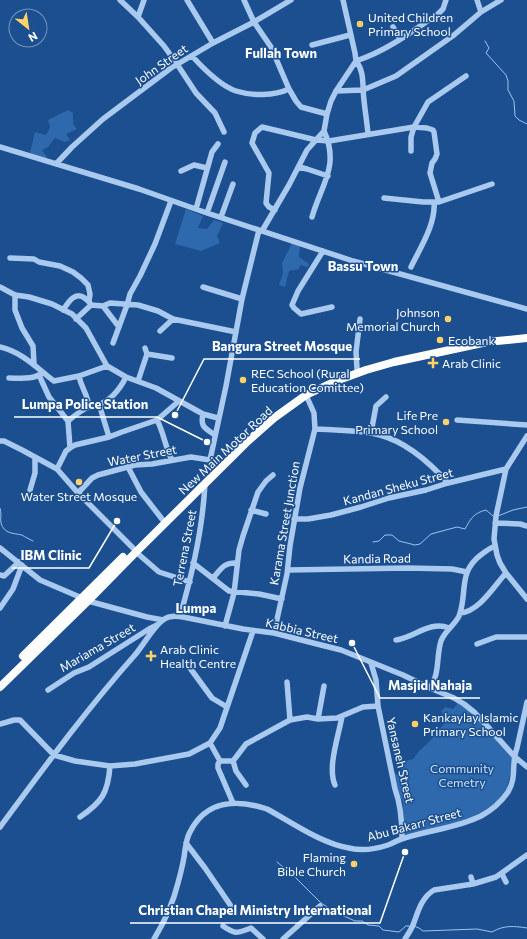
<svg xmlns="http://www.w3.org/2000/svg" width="527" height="939" font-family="Commissioner,sans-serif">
<rect width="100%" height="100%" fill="#1b4f8f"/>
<path fill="#2e69ad" d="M68 110 73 113V124L77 129 66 134 70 140 65 142 55 138 48 147 42 150 47 157 45 158 30 153 35 132 46 135 50 127 48 120Z
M186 209 203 216 198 228 207 229 214 220 223 223 217 236 220 243 201 251 175 244Z
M292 243 300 246 299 257 309 264 308 267 300 265 299 269 289 271 285 287 279 285 283 273 282 263Z
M458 703 467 710 513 757 512 767 506 791 484 815 404 837 403 802 396 787 392 772 397 774 402 770 401 768V762L413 759 419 751 429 742 447 720 441 712 445 707 453 709Z"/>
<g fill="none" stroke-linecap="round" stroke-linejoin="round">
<path stroke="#9cc4f0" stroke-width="1" d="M485 41 489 48 486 53 506 75 508 81V90L514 101 515 116 519 120 527 124
M0 508C2 513 0 518 1 523 4 534 13 533 22 535 25 537 29 539 33 541
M498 516 513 510 527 507
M373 542 379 541 385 535H392L399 541 415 545 420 544 431 534 457 527 465 529C471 518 474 513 486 510L493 516
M277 862 294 876 321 903 335 912 355 921H362L368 925 379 926 383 930 399 932 406 926H409
M414 926 419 928 423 931 477 929 492 932C504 925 514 926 527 928"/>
<path stroke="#a9c9ee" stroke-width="5.5" d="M120 0 138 17 164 46 177 64 196 93 215 113 224 132
M187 0 213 43
M244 0 254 22 271 47 289 89 296 101 301 107 327 114
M477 0 481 12
M138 17 144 0
M393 27 400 39
M312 45 350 35
M192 56C202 67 221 86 236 91 252 96 274 96 289 89
M336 91 363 90 396 76 454 35 481 12 501 0
M368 134C367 122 365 111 364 100 362 86 365 72 356 61 387 51 413 31 439 13L443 9 446 0
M0 147 139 189 207 213 353 261 527 309
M411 151V137L414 127 428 102 466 76
M56 164 72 147 103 119 171 68 213 43 254 22 291 0
M299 167 307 169 328 176
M181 171 194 165 207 168
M384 198 423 202H434
M196 209 212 152 218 144
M275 210 269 207 266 203 269 173 252 143 255 133 262 127 316 140 329 141 414 127 427 128 433 130 434 132 437 154 435 159 432 163 430 173 439 202
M207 213 225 162
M221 217 233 184
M312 217C321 185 340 166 324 131
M262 231 289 185 307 150 324 131 327 114 331 101 336 91 356 61 355 53 343 0
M323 251 298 291 292 305 294 308 301 314 332 307
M10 258 34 259 39 262 60 266 73 272 81 278 88 285 90 294 89 301
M411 267C420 248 436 224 434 202H439L492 184
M0 287 15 295V310L22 328 33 346 34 364
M203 287 242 299
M15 295 29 297 52 304 72 314 86 328 107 366 126 377 156 388 203 414 218 418
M103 306 119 327
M63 310C68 303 74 292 83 297 86 299 88 300 90 303
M76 319 91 305 103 306 110 303 138 305 158 311 173 319 236 332
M160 331 173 319
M113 343 127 305 130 294 140 276 155 244 171 201
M0 347C22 352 37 368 54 381L79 376 107 366
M145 348 147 354 172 358
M357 369 356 352 360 319
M39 375 49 397 68 421 70 448
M79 376C81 387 88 395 89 407
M9 378C20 378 33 380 42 373
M138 381 147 354
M99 404 109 437
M203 414C200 427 205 428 215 435
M157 420C164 433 165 447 172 460
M457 420 527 425
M68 421C74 416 81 410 89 407 92 406 95 406 98 405 112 400 120 389 126 377
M315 429C335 430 361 430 380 435 406 442 430 463 448 483
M371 433 376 406 386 397
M527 436 506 469 496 516 494 539 497 555 500 563 506 573 527 599
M0 441H4L22 450 57 469 78 493 133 548
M210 460 226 386 242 299 259 230
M128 467 141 492 162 519
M57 469 66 451 70 448 75 445 109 437 122 432 157 420 179 401
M30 490 35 473V458
M78 493 92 478 98 475 135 465 152 464 191 457 210 460 217 465
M251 510 266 514
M294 519H308L331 515 361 507 389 498 426 490 448 483 506 469
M495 523 520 524 527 526
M0 548 40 580 82 598
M136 552 159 572 190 582
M193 563 229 591 259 594 282 599
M288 570 408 568 452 569 467 572
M0 575 4 576 19 562
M213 578C221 569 224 562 237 563
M88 601 147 617 163 620
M0 608 13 589 22 565
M460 613C479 612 494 586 506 573
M180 616C192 575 203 526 205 483
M225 626 234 593 239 550 243 536 258 492 266 481 273 475
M274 633 287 574 290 546 300 488 315 429 314 413 306 395
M396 640C414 638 430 620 449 628
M477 644 496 637H527
M371 663 376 680 378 706 395 789C401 805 402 820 402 838
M190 668 212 698 227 707
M287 682 290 720
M430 688C440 674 436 657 441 641 445 630 455 625 459 616 468 593 457 572 482 554 486 551 490 548 495 546
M48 690 74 673 89 667 149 629 157 625
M318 719 324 686
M0 724 14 720H20L54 755 75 761 110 766 135 764 189 754 210 743 220 728 253 631
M210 743 220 761H233L246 744 290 720 307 717 318 719 337 718 363 707 378 706
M220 761 218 764V768L233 803
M233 761 236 771 246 785
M335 785C327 767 339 735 342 716
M80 817C102 802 108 793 110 766
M0 827C43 769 86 710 134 656 143 646 153 627 163 620 168 616 177 616 183 617L243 629 274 633 317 644 341 650 403 675 430 688 454 698 464 704 474 712 488 727 514 756 527 767
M186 843 205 868 233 909
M502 874 506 882
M471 877 473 884
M223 926C236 935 237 933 251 928L263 939
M154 939C165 921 173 903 178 883 181 872 184 861 185 850 186 844 187 837 190 832 206 800 237 799 267 809 291 822 322 844 349 848 361 851 376 849 388 845 394 843 399 839 405 838 429 830 457 828 481 816 492 810 501 802 508 792 517 778 511 763 517 748L527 702
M283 939 320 906
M405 939C408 934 411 930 413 925 418 912 421 898 434 890L473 884 496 877 527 855"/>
<path stroke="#fff" stroke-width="8" d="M23 656 123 557
M0 687 88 601 136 552 248 441 274 418 306 395 336 381 366 370 394 362 487 342 527 338"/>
</g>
<g fill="#ffd166" stroke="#1b4f8f" stroke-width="1.5">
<circle cx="360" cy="24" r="4"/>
<circle cx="448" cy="319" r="4"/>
<circle cx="440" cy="340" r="4"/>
<path d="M431 357h4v4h4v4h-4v4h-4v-4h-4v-4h4z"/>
<circle cx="243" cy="380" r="4"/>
<circle cx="446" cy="422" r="4"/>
<circle cx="79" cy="482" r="4"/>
<path d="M149 650h4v4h4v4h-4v4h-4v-4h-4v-4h4z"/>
<circle cx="415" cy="724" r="4"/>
<circle cx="354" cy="864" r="4"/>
</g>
<g text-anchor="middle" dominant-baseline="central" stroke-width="3" stroke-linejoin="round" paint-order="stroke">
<g font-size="12" fill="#fff" stroke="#1b4f8f" text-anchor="start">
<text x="368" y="17">United Children<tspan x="368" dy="14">Primary School</tspan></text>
<text x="440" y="312" text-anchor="end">Johnson<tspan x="440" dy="14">Memorial Church</tspan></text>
<text x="448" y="340">Ecobank</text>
<text x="442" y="363">Arab Clinic</text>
<text x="251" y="373">REC School (Rural<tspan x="251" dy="14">Education Comittee)</tspan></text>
<text x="438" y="415" text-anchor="end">Life Pre<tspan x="438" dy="14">Primary School</tspan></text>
<text x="79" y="496" text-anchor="middle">Water Street Mosque</text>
<text x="160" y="649">Arab Clinic<tspan x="160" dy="14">Health Centre</tspan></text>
<text x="423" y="717">Kankaylay Islamic<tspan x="423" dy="14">Primary School</tspan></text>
<text x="346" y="857" text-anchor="end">Flaming<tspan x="346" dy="14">Bible Church</tspan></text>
</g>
<g font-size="12" fill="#fff" stroke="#1b4f8f">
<text transform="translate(161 64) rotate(-35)">John Street</text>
<text transform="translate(225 450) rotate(-43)">New Main Motor Road</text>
<text transform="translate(142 455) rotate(-11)">Water Street</text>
<text transform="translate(398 486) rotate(-15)">Kandan Sheku Street</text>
<text transform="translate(284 523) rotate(-80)">Karama Street Junction</text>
<text transform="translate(184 548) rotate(-79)">Terrena Street</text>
<text transform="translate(377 558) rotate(-1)">Kandia Road</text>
<text transform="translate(302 630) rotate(13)">Kabbia Street</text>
<text transform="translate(97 647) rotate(-30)">Mariama Street</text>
<text transform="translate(401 760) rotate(77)">Yansaneh Street</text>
<text transform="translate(414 824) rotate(-15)">Abu Bakarr Street</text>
</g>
<g font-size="12" fill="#cfe3fa" stroke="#1b4f8f">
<text x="462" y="768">Community<tspan x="462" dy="14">Cemetry</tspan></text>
</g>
<g font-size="13" font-weight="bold" fill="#fff" stroke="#1b4f8f">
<text x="281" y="53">Fullah Town</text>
<text x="363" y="266">Bassu Town</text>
<text x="196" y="608">Lumpa</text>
</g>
</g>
<path fill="none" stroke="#fff" stroke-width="1.5" d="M175 415L204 359H360M207 442L157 417H14M117 521L89 568H12M352 643L380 698H480M405 852L380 923H130"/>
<g fill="#fff" stroke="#1b4f8f" stroke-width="1.5">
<circle cx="175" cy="415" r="4"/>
<circle cx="207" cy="442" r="4"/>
<circle cx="117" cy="521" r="4"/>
<circle cx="352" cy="643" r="4"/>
<circle cx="405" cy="852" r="4"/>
</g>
<g font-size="13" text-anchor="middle" font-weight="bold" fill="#fff" stroke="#1b4f8f" stroke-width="3" stroke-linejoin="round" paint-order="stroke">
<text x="282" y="351">Bangura Street Mosque</text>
<text x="85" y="409">Lumpa Police Station</text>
<text x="51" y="560">IBM Clinic</text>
<text x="430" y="690">Masjid Nahaja</text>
<text x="255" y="915">Christian Chapel Ministry International</text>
</g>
<g transform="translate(28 28) rotate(150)"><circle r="19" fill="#1b4f8f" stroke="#7695bc"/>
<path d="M0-3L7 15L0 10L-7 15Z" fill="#ffd166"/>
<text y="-6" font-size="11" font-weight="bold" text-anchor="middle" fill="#ffffff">N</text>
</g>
</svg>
